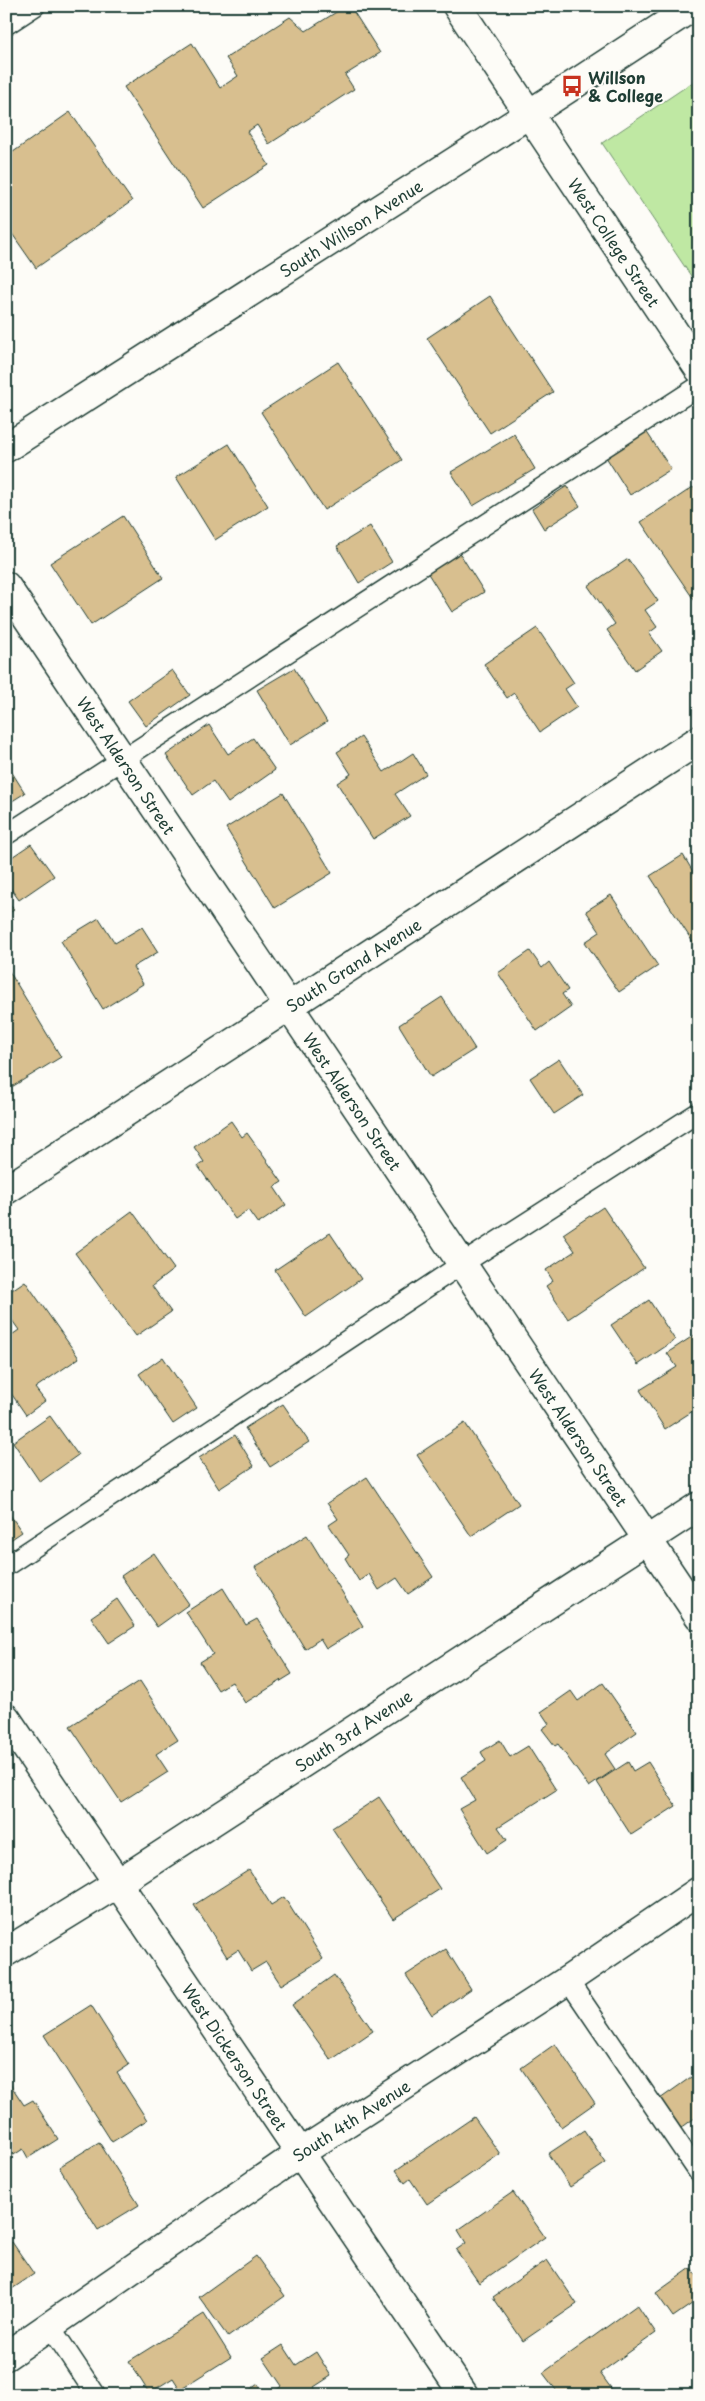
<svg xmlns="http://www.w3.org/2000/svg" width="705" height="2401" font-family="'Playpen Sans',sans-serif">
<rect width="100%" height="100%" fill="#fdfcf7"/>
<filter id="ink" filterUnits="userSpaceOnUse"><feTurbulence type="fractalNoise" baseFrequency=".02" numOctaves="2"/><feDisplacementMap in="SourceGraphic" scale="10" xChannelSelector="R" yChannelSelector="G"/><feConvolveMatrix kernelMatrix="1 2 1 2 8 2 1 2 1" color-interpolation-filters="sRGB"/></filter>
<g filter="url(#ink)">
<path fill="#bfe8a3" stroke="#6f926c" d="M699 78V288L602 143Z"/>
<path fill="#d8bf8f" stroke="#1f3d34" d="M346 6H350L380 53 345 75 354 89 269 144 257 125 247 132 269 165 203 208 124 87 192 43 220 88 238 76 226 58 290 17 306 31Z
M70 112 132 201 36 268 6 225V157Z
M490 296 553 392 490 433 427 338Z
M338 362 402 460 324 510 261 412Z
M646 431 671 469 630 495 606 457Z
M514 434 535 469 473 506 451 472Z
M229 444 268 506 215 540 176 477Z
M567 486 580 506 544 529 532 509Z
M693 487 699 496V607L641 522Z
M123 516 163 578 91 625 50 563Z
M370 526 392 562 359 583 337 546Z
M459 552 484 592 452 612 427 572Z
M628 559 658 601 645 610 657 627 649 633 662 651 635 670 607 630 615 624 588 586Z
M537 628 574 683 565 689 577 707 540 732 514 693 507 698 484 664Z
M294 668 327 722 290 745 257 690Z
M172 670 190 695 146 726 128 701Z
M209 725 228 754 253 738 275 770 228 803 213 781 193 795 166 755Z
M361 737 384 772 413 753 426 774 395 794 410 816 373 839 337 783 351 774 337 752Z
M6 763 25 793 6 805Z
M283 793 332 873 275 908 226 828Z
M31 844 54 876 19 900 6 882V861Z
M683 855 695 875 699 872V945L696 947 650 876Z
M611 895 658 966 619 992 585 942 600 932 586 911Z
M6 898 14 910 6 915Z
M99 918 115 943 142 927 158 952 133 967 143 984 103 1009 61 941Z
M530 951 542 968 549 962 568 990 562 994 571 1007 537 1031 498 973Z
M9 971 61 1057 10 1088 6 1081V972Z
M442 997 475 1049 431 1077 399 1025Z
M559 1059 583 1095 554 1114 530 1078Z
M231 1121 242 1137 247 1133 282 1182 274 1187 286 1205 258 1224 248 1210 235 1219 198 1166 204 1162 194 1147Z
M603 1207 644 1268 568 1319 546 1286 553 1281 546 1270 575 1251 563 1234Z
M132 1211 174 1269 152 1286 171 1312 136 1336 75 1253Z
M330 1233 361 1279 306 1317 275 1270Z
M25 1281 79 1358 35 1388 45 1401 26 1415 6 1386V1339L19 1330 6 1312V1294Z
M649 1300 675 1340 638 1365 611 1325Z
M699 1332V1407L665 1429 640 1390 677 1367 667 1353Z
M163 1357 197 1408 173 1424 139 1374Z
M283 1404 309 1442 270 1467 245 1428Z
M50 1416 78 1455 40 1482 13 1442Z
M465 1423 519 1504 471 1536 417 1455Z
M235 1435 254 1466 219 1489 199 1458Z
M367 1477 433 1577 408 1594 397 1578 379 1590 369 1574 359 1581 345 1558 349 1555 329 1525 338 1519 327 1503Z
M6 1509 22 1532 6 1543Z
M307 1535 363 1626 326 1649 320 1639 305 1649 255 1567Z
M154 1553 189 1604 157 1627 121 1576Z
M223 1588 246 1625 257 1619 292 1674 245 1703 232 1682 218 1690 200 1662 213 1654 186 1612Z
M117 1599 135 1626 109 1643 91 1617Z
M140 1681 178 1740 156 1754 168 1772 121 1802 70 1726Z
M603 1683 637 1732 605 1754 615 1769 589 1787 558 1744 555 1746 542 1729 549 1724 541 1712 571 1691 578 1701Z
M500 1740 510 1757 528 1746 556 1790 498 1827 507 1840 487 1853 459 1809 475 1800 461 1777 486 1761 481 1752Z
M628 1762 633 1771 648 1762 676 1806 631 1835 597 1782Z
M379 1797 440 1889 393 1919 332 1828Z
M249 1870 271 1905 284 1897 323 1959 281 1985 266 1962 251 1971 238 1950 227 1957 194 1905Z
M446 1949 471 1989 432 2015 406 1975Z
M334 1975 373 2031 331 2060 292 2005Z
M91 2005 129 2065 117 2073 147 2120 112 2142 44 2035Z
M555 2044 595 2103 561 2127 521 2068Z
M691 2077 699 2088V2115L681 2128 660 2099Z
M10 2084 24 2105 33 2100 58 2139 28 2158 23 2149 6 2160V2087Z
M474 2117 500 2154 427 2204 410 2179 405 2183 396 2170Z
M584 2130 606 2163 570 2187 548 2154Z
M99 2142 139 2205 98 2230 59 2167Z
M513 2192 545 2237 479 2283 456 2250 466 2243 458 2230Z
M12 2242 34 2274 6 2293V2246Z
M256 2256 285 2296 228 2337 199 2297Z
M547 2260 577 2304 523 2341 493 2297Z
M691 2268 699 2279V2299L673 2317 656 2293Z
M637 2305 656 2333 600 2373 616 2395H549L556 2390 543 2373Z
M204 2314 231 2357 180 2389 173 2378 149 2393 129 2361Z
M283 2345 296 2365 316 2352 331 2376 314 2387 319 2395H268L282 2386 263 2358Z
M258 2384 264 2395H242Z"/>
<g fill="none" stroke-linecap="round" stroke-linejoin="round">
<g stroke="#1f3d34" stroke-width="22">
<path id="lane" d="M6 25 35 6
M6 835 699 386
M6 1566 462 1264 699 1112
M568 1980 699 2173
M50 2326 96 2395"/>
</g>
<g stroke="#1f3d34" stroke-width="31">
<g id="street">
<path d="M457 6 529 114"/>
<path id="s1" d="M6 586 699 1616"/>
<path id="s2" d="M6 1190 699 740"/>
<path id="s3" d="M6 1718 464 2395"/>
<path id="s4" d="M6 1952 118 1883 699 1506"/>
<path id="s5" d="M6 2356 300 2153 568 1980 699 1891"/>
</g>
</g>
<g stroke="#1f3d34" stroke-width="31">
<g id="secondary">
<path id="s6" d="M529 114 699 369"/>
<path id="s7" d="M6 448 529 114 694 6"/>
</g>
</g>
<use href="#lane" stroke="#fdfcf7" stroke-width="19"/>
<use href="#street" stroke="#fdfcf7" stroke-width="28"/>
<use href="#secondary" stroke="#fdfcf7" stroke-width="28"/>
</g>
</g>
<defs>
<g id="bus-bare" transform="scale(1.725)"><path d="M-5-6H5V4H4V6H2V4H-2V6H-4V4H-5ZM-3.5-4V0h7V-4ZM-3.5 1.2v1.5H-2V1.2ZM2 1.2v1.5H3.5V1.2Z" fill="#c8321e" stroke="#fdfcf7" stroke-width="2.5" paint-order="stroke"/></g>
</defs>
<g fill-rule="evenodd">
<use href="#bus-bare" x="572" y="86"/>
</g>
<g text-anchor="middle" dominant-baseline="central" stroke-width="4" stroke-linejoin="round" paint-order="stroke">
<g font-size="16" font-weight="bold" fill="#1f3d34" stroke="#fdfcf7" text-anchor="start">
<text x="588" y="77">Willson<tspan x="588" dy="18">&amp; College</tspan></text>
</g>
<g font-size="16" fill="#1f3d34" stroke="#fdfcf7">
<text stroke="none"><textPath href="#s7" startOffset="409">South Willson Avenue</textPath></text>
<text stroke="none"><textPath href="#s6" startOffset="154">West College Street</textPath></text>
<text stroke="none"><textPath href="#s1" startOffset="216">West Alderson Street</textPath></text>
<text stroke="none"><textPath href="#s2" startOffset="414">South Grand Avenue</textPath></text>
<text stroke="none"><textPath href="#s1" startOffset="621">West Alderson Street</textPath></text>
<text stroke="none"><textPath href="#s1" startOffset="1026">West Alderson Street</textPath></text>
<text stroke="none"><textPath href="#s4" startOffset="412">South 3rd Avenue</textPath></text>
<text stroke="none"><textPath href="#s3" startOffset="409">West Dickerson Street</textPath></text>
<text stroke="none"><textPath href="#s5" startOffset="418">South 4th Avenue</textPath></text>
</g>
</g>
<rect width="705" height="2401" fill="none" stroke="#fdfcf7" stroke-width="25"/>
<rect x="12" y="12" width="680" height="2376" fill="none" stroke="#1f3d34" stroke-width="2" filter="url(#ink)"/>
</svg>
